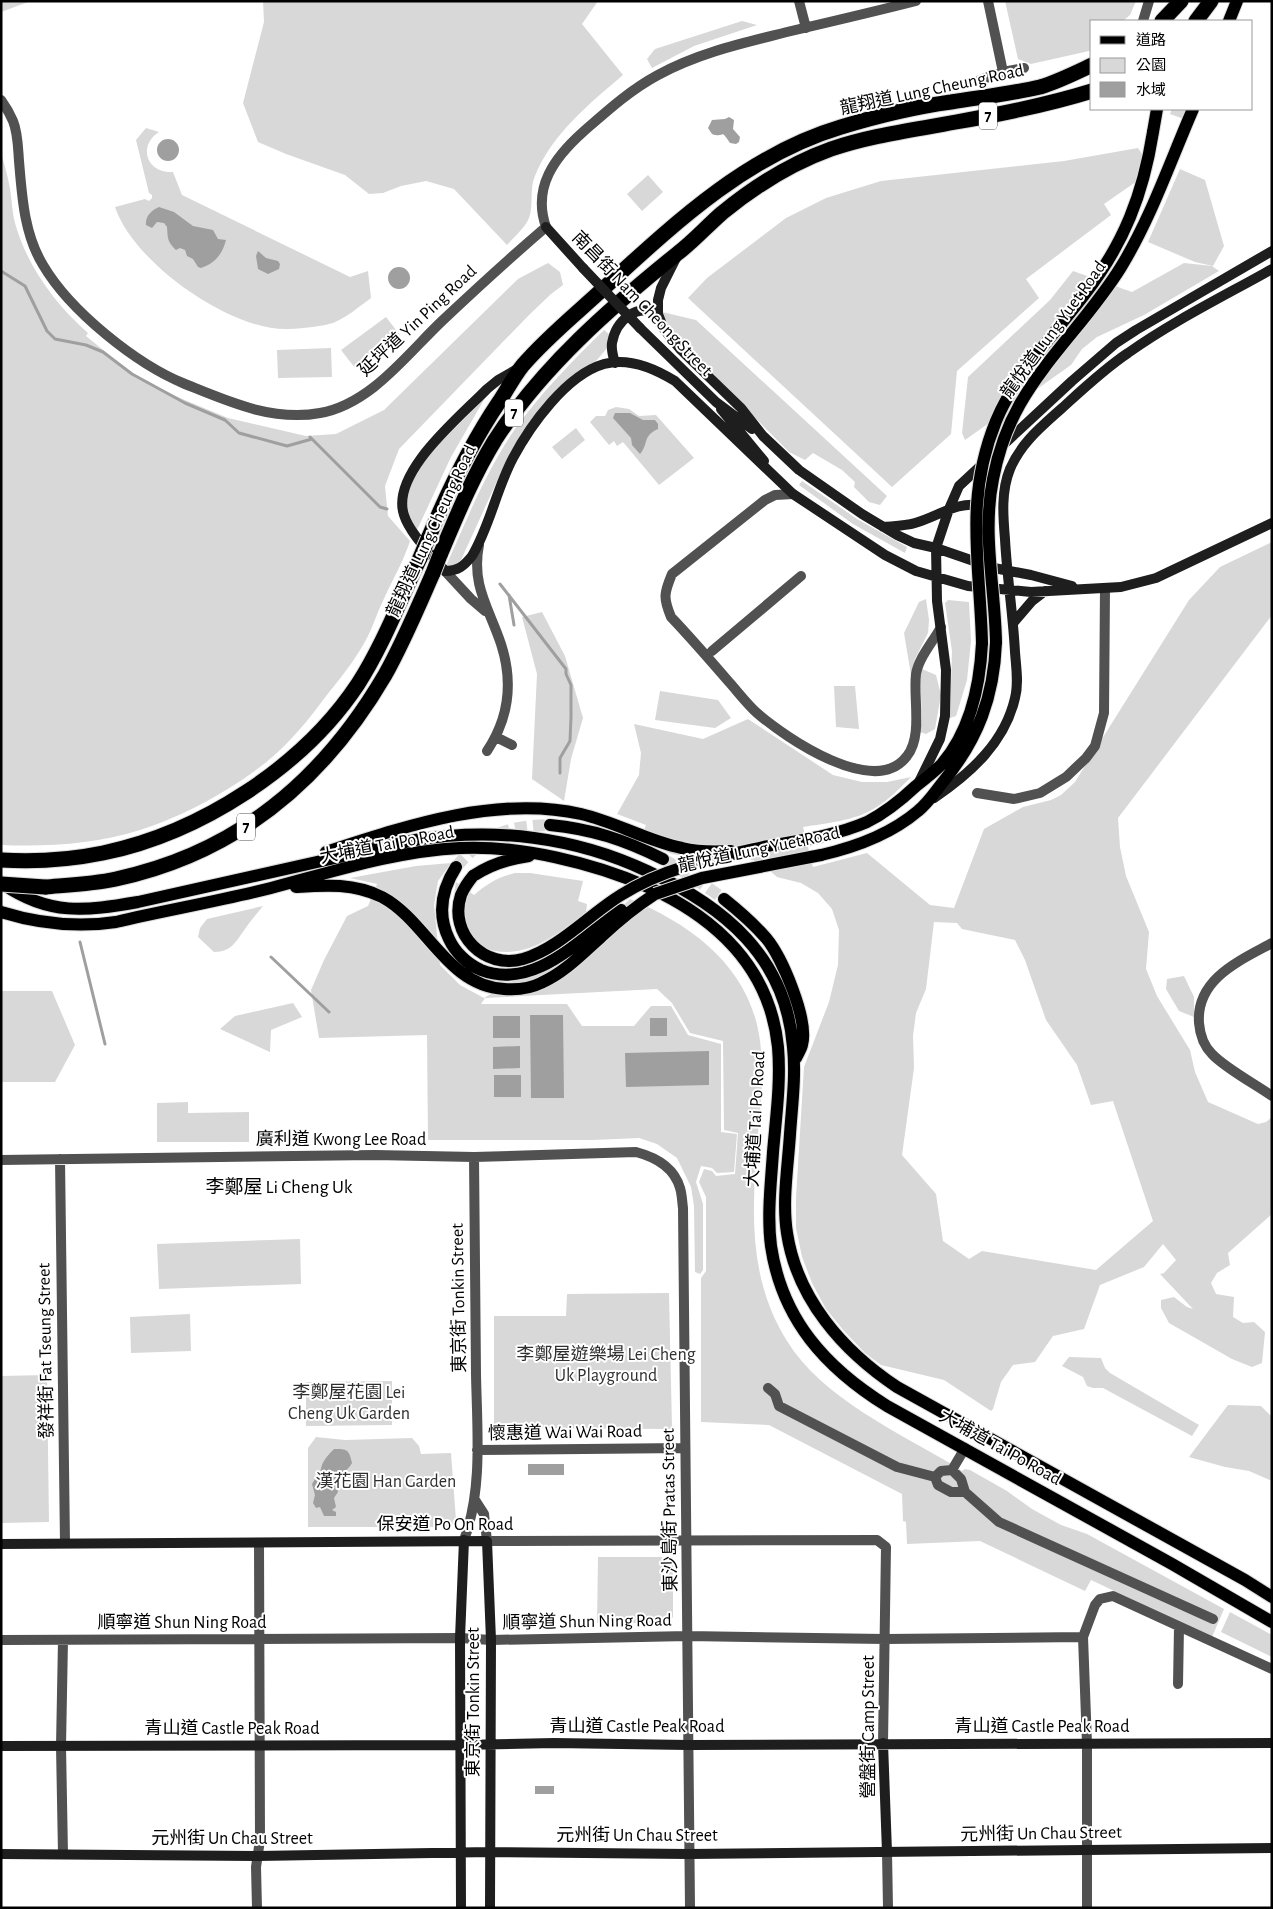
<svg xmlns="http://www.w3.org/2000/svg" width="1273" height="1909" font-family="'Alegreya Sans','Noto Sans TC',sans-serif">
<rect width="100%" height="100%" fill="#fff"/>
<path fill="#d8d8d8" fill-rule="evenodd" d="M1 1H31L1 12Z
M263 1H598L582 24 623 75C589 104 552 134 535 176 529 189 534 205 529 218 525 228 514 237 507 245L454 189 426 181 401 186 383 193 369 194 345 175 286 154 258 142 243 103 264 22Z
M1005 1H1136L1130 15 1123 21H1092V48L1089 51 1031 64 1018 59Z
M742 21 757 25 694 46 652 68 647 59 655 49Z
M1172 109H1188L1184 119 1170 114Z
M146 128 159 132C137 146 147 174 173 172L182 195 350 277 368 271 371 298C360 306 346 318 333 323 324 326 298 329 288 329 230 331 133 262 115 207L145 199 149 201 152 198V195L149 193 136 140Z
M1138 148 1153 170 1104 204 1111 215 1026 279 1039 298 957 371 951 434 892 487 688 298 707 278 786 218 826 198 881 181 1064 161Z
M1 152C4 164 8 176 10 189 12 200 12 212 15 223 27 266 55 304 88 333L86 336 135 376 180 398 228 418 306 436 336 434 384 410 518 279 548 263 560 272 563 285 551 294 529 315 399 449 385 486 388 516 410 541C403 563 391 582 382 603 376 615 373 627 367 638 357 657 343 675 330 691 315 711 299 732 281 749 247 782 186 816 140 830 96 844 47 847 1 845Z
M1180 169 1205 180 1224 246 1213 266 1195 262 1148 242Z
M648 175 663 192 642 211 627 194Z
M1184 263 1212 266 1219 271 1144 315 1097 337 1082 349 1071 365 965 440 962 433 968 377 1050 300 1073 271 1132 292Z
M662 312 696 320 887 496 880 505 869 502 854 487 855 482 842 470 813 453 805 460 789 452 675 337Z
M386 317 400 335 355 368 341 350Z
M604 330 609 334 607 348 597 360 567 381 544 403 524 431 503 468 461 560 452 567 446 566C467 519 486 471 515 429 541 393 572 361 604 330Z
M331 348 332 377 278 378 277 350Z
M485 398 451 457 417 530C410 518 405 507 407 493 412 465 464 420 485 398Z
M616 407 629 409 639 416 656 415 694 458 659 485 623 442 617 446 614 441 609 445 590 422 596 416H605L608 410Z
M576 428 585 440 562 459 552 447Z
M802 481 857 519 907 547 905 553 853 524 799 485Z
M1272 542V615L1118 818 1120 847 1126 876 1149 932 1146 969 1157 996 1190 1050 1195 1072 1208 1102 1258 1124 1266 1122 1272 1117V1214L1228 1253 1230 1265 1217 1273 1211 1283 1216 1294 1234 1297 1233 1317 1243 1323 1254 1322 1265 1332 1262 1363 1252 1367 1232 1359 1169 1323 1161 1308V1300L1174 1297 1187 1307 1193 1309 1160 1274 1164 1273 1176 1260 1163 1244 1144 1267 1100 1285 1084 1329 1053 1336 1035 1362 1013 1365 1001 1382 993 1409 991 1411 944 1380 881 1365 865 1353 844 1331 826 1309 812 1283 802 1257 796 1228V1197L804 1067 829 1002 838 965 839 930 832 909 818 893 801 883 777 877 761 863 746 858H695L672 854 640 841 646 825 617 814 639 775 641 753 634 724 703 739 748 719 833 775 862 782H887L911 777C900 788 889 800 875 808 855 821 826 823 803 827L813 867 867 853 930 905 954 908 984 829 1023 807 1051 800 1061 795 1075 782 1189 600 1220 567ZM934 922 957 923 962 929 1015 940 1025 960 1046 1020 1077 1065 1091 1105 1113 1101 1153 1221 1096 1270 982 1251 969 1259 943 1241 936 1194 902 1155 914 1068 913 1036 916 1013 926 989Z
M926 599 929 620 928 633 915 659 911 675 904 633 919 602Z
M948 600 969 602 971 641 967 680 956 716 950 718 952 651 945 603Z
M542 612 565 656 583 718 571 759 564 801 532 779 537 674 522 617Z
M922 669 936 675 941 695 935 729 926 734 920 732 922 718 920 673Z
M834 686H855L859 729 836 727Z
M660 691 718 700 731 718 715 728 655 720Z
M451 863 438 881 434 905 440 965 460 985 484 998 593 934 630 899C697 927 755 972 761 1050 764 1073 761 1098 759 1121 753 1198 744 1272 787 1341 821 1397 899 1433 955 1466L962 1471 965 1469 970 1470 1007 1491 1032 1509 1061 1525 1087 1534 1224 1609 1212 1637 1091 1580 1085 1591 980 1541 907 1544 906 1522 903 1521 902 1494 769 1425 701 1422V1278L706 1271V1197L699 1182 704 1169 712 1171 716 1176 735 1174 738 1133 724 1130 723 1041 690 1033 672 1003 657 989 485 998 481 1004H567L582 1026H634L651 1006H671L688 1035 721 1044V1132L737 1134 734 1172 717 1173 712 1168 701 1166 696 1182 703 1204V1270L700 1274 695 1272 694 1206 691 1187 677 1158 657 1144 639 1138 593 1140H428L427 1035 319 1038 311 990 324 960 347 916 368 906 377 884 350 878 416 866Z
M515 873H530L583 881 578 901 587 904 586 912C556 935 521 965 480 946 472 942 465 936 457 931L452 906 456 882 474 895C487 884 498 877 515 873Z
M263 906C257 914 250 921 245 929 236 941 232 952 214 952L198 937 200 928 207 919Z
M1184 976 1194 997V1017L1179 1011 1166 989 1167 979Z
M1 991H52L75 1045 55 1082H1Z
M293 1003 302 1017 271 1030 270 1052 220 1029 235 1016Z
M188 1102V1113L249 1112V1142H157V1103Z
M300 1239 301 1284 159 1289 157 1244Z
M669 1293 672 1429 494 1428V1316H566L567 1294Z
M190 1314 191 1351 131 1353 130 1317Z
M1069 1357 1101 1358 1105 1368 1110 1373 1199 1425 1192 1436 1103 1388H1093L1087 1386 1083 1377 1062 1366Z
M47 1375 49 1522 1 1523V1376Z
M392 1381V1425L306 1426V1382Z
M1228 1405 1261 1406 1272 1417V1481L1249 1471 1225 1467 1189 1457Z
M316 1437 345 1440 412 1438 419 1446 421 1454 451 1453 456 1520 450 1527H308V1448Z
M598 1557H673V1617L668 1623H597Z
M1230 1612 1272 1635V1657L1221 1632Z"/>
<path fill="#9f9f9f" d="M729 117 734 120 733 129 740 137 739 142 736 144 730 143C719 127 726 139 712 134L708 128 712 120 725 119Z
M157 150a11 11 0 1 1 22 0a11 11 0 1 1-22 0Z
M159 207 174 212 193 226 213 230 218 239 226 240C222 255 215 263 201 268L198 267 193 259 187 256 185 250 180 248 176 250C167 241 168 239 167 227L164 223 157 222 152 228 146 225C145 216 152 210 159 207Z
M258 251 266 258 278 261 280 264 279 269 268 274 258 269 256 256Z
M388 278a11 11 0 1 1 22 0a11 11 0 1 1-22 0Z
M615 413H630L643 420H655L658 424V429C642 436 649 444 640 454L632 445 631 438 613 418Z
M530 1015H563L564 1098H531Z
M493 1016H520V1038H493Z
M650 1018H667V1036H650Z
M520 1046V1068L493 1069V1047Z
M709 1051V1085L626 1087 625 1053Z
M494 1075H521V1097H494Z
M334 1449C347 1449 349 1449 352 1463 348 1471 340 1473 336 1483L338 1492 334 1498 336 1507 332 1510 336 1512V1516H324L320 1507 316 1508 313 1503 315 1495 312 1484 315 1479 320 1475C321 1463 325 1458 334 1449Z
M528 1464H564V1475H528Z
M535 1786H554V1794H535Z"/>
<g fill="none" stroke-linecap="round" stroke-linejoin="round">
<path stroke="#9f9f9f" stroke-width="3" d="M1 271 25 286 47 331 55 339 86 345 103 352 132 374 185 403 225 420 239 433 287 446 312 439
M310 437 380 507 387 509
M500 584 566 669V674L571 685V717L570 741 560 758V773
M509 595 514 625
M80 942 105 1044
M271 957 329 1012"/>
<path stroke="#d9d9d9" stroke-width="12" stroke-dasharray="12 6" stroke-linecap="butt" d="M663 859 691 876 724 899
M456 867C483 835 508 826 550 825"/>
<g stroke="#dbdbdb" stroke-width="14">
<path id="primary" d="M1229 21 1237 1
M1153 132 1157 109
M550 825C592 829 625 840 663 859
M763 847C797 841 835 836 867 822 885 813 901 800 916 786 925 779 934 772 942 764 971 730 980 686 982 643
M326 852C406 826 497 795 581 814 616 822 647 841 682 848 698 852 714 852 731 851
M821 855C856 847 891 834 918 811 928 803 935 792 943 782 978 739 994 697 996 642
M456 867C442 889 437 914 449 939 455 952 467 964 481 970 535 991 580 938 621 910
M473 876C491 864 508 859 529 856
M3 884C49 916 86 911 138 902L415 840C494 827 575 837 647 871 724 906 786 957 793 1047 796 1076 792 1105 790 1134 788 1166 782 1201 787 1233 797 1299 843 1351 897 1387L1245 1580 1272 1597
M296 887C326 885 354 883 382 897 427 921 447 986 504 989 516 990 529 989 541 983 564 973 582 954 601 937 618 921 635 907 655 894
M724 899C739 911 753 923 766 938 782 957 809 1020 802 1045 801 1049 798 1054 796 1058
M1 912C40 924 76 928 116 922 167 910 220 901 271 888 332 872 396 851 460 848 519 845 594 863 648 887 716 918 770 968 778 1047 781 1082 776 1117 773 1152 771 1183 767 1215 771 1246 782 1320 826 1368 887 1406L1172 1564 1272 1622"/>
</g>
<g stroke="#dbdbdb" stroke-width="17">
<path id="highway" d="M1162 21 1181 1
M1196 21 1211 1
M428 539C448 491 470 445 499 402 507 390 514 376 523 365 547 337 577 313 604 288 675 223 747 155 841 127 877 116 914 107 951 102 981 97 1010 94 1040 87 1057 82 1075 73 1092 65
M440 555C457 515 473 476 495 440 542 367 611 307 678 253 694 241 707 226 722 213 755 186 792 163 831 149 872 135 914 130 956 122 1002 114 1047 105 1092 91
M1 860C35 862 69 860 103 853 200 833 303 767 358 684 383 645 400 600 420 558
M45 887C69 885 93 884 116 879 237 853 323 781 385 675 403 643 418 607 433 573"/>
</g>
<path stroke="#515151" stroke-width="10" d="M799 1 806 28
M988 1 1003 72
M1143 21 1149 1
M980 80 1003 72 1024 68
M1 100C6 107 10 114 13 121 18 133 18 148 19 161 22 196 24 234 43 265 70 311 136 364 185 384 227 401 273 422 320 413 371 404 407 354 442 321 476 289 511 257 546 227 532 187 555 157 583 132 607 111 630 90 658 75 698 53 743 43 787 32 830 22 873 12 916 1
M793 494 775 495 765 500 672 574C664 593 663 598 671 617 691 638 710 660 729 682 738 692 747 704 757 713 786 738 875 799 907 756 923 736 913 698 916 674 919 657 933 642 941 627
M479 545C471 585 489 608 501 644 513 681 509 718 487 751
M445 571 471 599 485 611
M712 651 801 576
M496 737 512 745
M977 793 1014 799 1040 793 1066 777 1086 758 1095 746 1104 713 1105 588
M1272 943C1239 961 1196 979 1199 1023 1200 1035 1203 1045 1212 1054 1225 1068 1255 1084 1272 1096
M60 1159 65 1543
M1 1160 375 1155 474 1157 636 1152C655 1157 674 1167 680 1188 682 1194 682 1201 683 1208L690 1908
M768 1388 775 1394 779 1406 897 1467 935 1477
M477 1450 685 1448
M952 1470 961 1479 965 1492 999 1522 1213 1619
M965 1492H951L938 1485 935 1477 941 1471 952 1470 965 1448
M475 1500 484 1514 487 1541 877 1540 886 1547 883 1743
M464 1540C483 1489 477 1429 476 1374 475 1302 475 1229 474 1157
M1 1640 460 1638 491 1640 688 1636 885 1639 1083 1637
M1178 1684 1179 1627
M887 1852 888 1908
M63 1854 61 1746 63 1640
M257 1908 256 1867 260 1840 259 1543
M1087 1908V1744L1083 1637 1095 1605 1100 1599 1113 1596 1272 1669"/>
<path stroke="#1e1e1e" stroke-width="10" d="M546 227 583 268
M676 258 661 288 658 300V314L664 329 681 350 741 408 763 436 799 470 862 514 897 535 914 543 936 548 994 568 1031 575 1072 586
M640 328 716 402 752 429
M615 363C613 356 611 350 612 343 616 320 637 303 658 314
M519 368 498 380 487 389C460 417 390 473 404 515 410 534 432 555 445 571 458 571 464 566 472 556 490 526 496 490 513 458 530 426 566 375 604 364 629 357 654 368 675 381L793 494 885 555 916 571 968 586 1031 592 1121 587 1156 578 1272 523
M721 409 764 461
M883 527C894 526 905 526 915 523 937 517 958 500 982 506
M1014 622 1032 601 1045 591
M919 782 940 739 945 716 946 670 937 601 936 548 949 509 959 486 1072 381 1116 343 1136 330 1272 251
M934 798C971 773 1005 742 1015 698 1019 683 1016 667 1015 652 1013 614 1007 577 1005 539 1003 516 1001 491 1010 469 1021 443 1041 427 1061 409 1083 389 1104 369 1128 353 1173 321 1224 296 1272 269
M1 1544 487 1541 491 1640 490 1908
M883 1743 887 1852
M1 1746 461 1745 554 1743 688 1745 1272 1743
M1 1854 258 1856 490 1852 689 1854 1272 1848
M461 1908 460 1638 464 1540"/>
<use href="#primary" stroke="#000" stroke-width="12"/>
<use href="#highway" stroke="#000" stroke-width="15"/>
<g stroke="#dbdbdb" stroke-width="14" stroke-linecap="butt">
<path id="primary-bridge" d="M996 642C995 588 982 533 993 479 998 453 1007 427 1020 404 1048 355 1091 316 1121 267 1151 218 1170 162 1193 109
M982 643C980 562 964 500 996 421 1016 373 1054 335 1085 294 1124 243 1143 195 1153 132
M473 876C468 882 464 888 461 895 448 934 485 970 523 959 558 949 590 914 621 895 667 866 720 857 772 845
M655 894 702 878 821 855"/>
</g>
<g stroke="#dbdbdb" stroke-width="17" stroke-linecap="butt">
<path id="highway-bridge" d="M420 558 428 539
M433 573 440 555
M1 884 45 887"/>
</g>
<path stroke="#1e1e1e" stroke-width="10" d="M583 268 640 328"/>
<use href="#primary-bridge" stroke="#000" stroke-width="12"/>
<use href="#highway-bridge" stroke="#000" stroke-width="15"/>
</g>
<g text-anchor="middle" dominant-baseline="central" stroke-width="4" stroke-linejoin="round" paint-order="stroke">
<g fill="#fff" stroke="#4c4c4c" stroke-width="1">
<rect x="979" y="102.5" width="18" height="27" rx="4"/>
<rect x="505" y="399.5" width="18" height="27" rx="4"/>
<rect x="237" y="813.5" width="18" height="27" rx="4"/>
</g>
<g font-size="16" font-weight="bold" fill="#000">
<text x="988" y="116">7</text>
<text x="514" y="413">7</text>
<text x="246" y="827">7</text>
</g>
<g font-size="18" fill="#000" stroke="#fff">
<text transform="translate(932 90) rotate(-12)">龍翔道 Lung Cheung Road</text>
<text transform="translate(642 304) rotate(46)">南昌街 Nam Cheong Street</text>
<text transform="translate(418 321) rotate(-43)">延坪道 Yin Ping Road</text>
<text transform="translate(1054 330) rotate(-54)">龍悅道 Lung Yuet Road</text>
<text transform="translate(432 531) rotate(-65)">龍翔道 Lung Cheung Road</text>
<text transform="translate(387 845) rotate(-11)">大埔道 Tai Po Road</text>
<text transform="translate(759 850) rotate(-12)">龍悅道 Lung Yuet Road</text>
<text transform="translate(756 1119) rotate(-87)">大埔道 Tai Po Road</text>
<text x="341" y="1140">廣利道 Kwong Lee Road</text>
<text transform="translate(459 1298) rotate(-91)">東京街 Tonkin Street</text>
<text transform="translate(46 1351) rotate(-91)">發祥街 Fat Tseung Street</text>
<text transform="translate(565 1433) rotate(-1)">懷惠道 Wai Wai Road</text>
<text transform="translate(1000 1448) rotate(29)">大埔道 Tai Po Road</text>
<text transform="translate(670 1510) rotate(-91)">東沙島街 Pratas Street</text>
<text x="445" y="1525">保安道 Po On Road</text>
<text transform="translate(587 1622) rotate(-1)">順寧道 Shun Ning Road</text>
<text x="182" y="1623">順寧道 Shun Ning Road</text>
<text transform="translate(474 1702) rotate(-90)">東京街 Tonkin Street</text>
<text x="637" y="1727">青山道 Castle Peak Road</text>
<text transform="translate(869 1727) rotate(-90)">營盤街 Camp Street</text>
<text x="1042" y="1727">青山道 Castle Peak Road</text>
<text x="232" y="1729">青山道 Castle Peak Road</text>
<text transform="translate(1041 1834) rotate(-1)">元州街 Un Chau Street</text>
<text x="637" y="1836">元州街 Un Chau Street</text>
<text x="232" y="1839">元州街 Un Chau Street</text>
</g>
<g font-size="18" fill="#2f2f2f" stroke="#fff">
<text x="606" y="1355">李鄭屋遊樂場 Lei Cheng<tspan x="606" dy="21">Uk Playground</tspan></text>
<text x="349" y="1393">李鄭屋花園 Lei<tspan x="349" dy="21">Cheng Uk Garden</tspan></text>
<text x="386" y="1482">漢花園 Han Garden</text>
</g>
<g font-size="19" fill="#000" stroke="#fff">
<text x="279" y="1187">李鄭屋 Li Cheng Uk</text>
</g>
</g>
<rect width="1273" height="1909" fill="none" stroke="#000000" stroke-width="5"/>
<rect x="1090" y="20" width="162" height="90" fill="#ffffff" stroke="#999999"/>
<rect x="1100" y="36" width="25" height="8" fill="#000000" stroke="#999999"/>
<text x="1136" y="45" font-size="15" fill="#000000">道路</text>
<rect x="1100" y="58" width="25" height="15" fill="#d8d8d8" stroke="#999999"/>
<text x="1136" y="70" font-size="15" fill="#000000">公園</text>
<rect x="1100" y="82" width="25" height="15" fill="#9f9f9f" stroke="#999999"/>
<text x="1136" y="95" font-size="15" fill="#000000">水域</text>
</svg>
